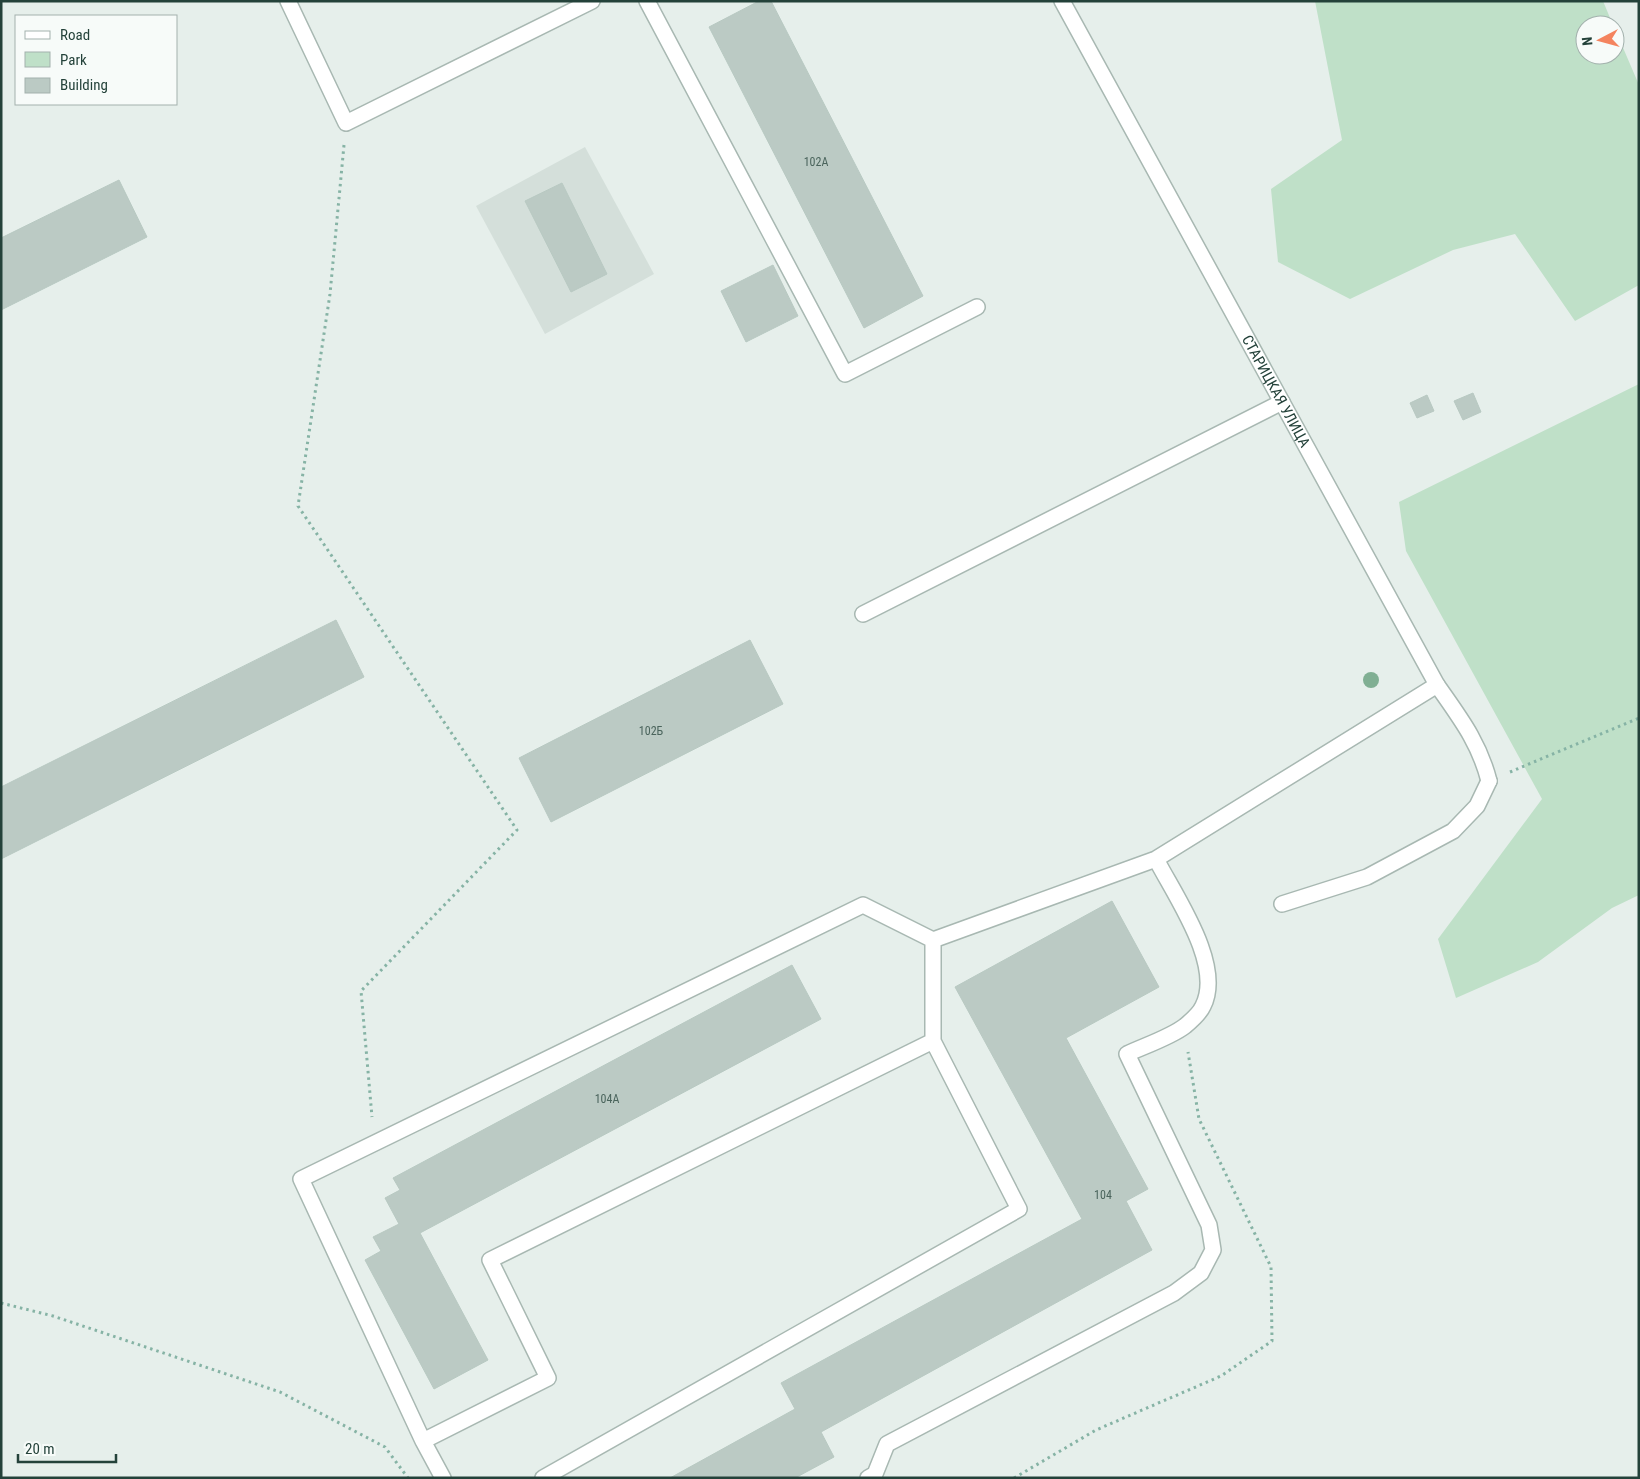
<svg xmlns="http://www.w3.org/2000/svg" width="1640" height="1479" font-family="'Roboto Condensed',sans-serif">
<rect width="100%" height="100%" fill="#e6efeb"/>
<path fill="#d4dfda" d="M585 147 654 274 545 334 476 206Z"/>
<path fill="#bfe0c8" d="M1315 1H1603L1613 25H1585V55H1615V29L1639 85V285L1575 321 1515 234 1453 250 1350 299 1278 262 1271 189 1342 140Z
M1639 384V895L1612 908 1538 962 1456 998 1438 939 1542 799 1406 551 1399 502Z"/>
<path fill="#bbcac4" stroke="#b8c9c2" d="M759 1H771L923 296 864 328 709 27Z
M119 180 147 237 1 310V238Z
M562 183 607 274 571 292 525 201Z
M773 265 798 316 746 342 721 291Z
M1473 393 1481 412 1463 420 1454 401Z
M1427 395 1434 411 1417 418 1410 403Z
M336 620 364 677 1 859V787Z
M750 640 783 704 551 822 519 758Z
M1112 901 1159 987 1066 1038 1148 1189 1126 1201 1152 1250 821 1432 834 1457 795 1478H670L795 1409 781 1383 1082 1219 955 987Z
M792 965 821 1019 420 1233 488 1360 434 1389 365 1260 381 1251 373 1237 399 1224 385 1198 400 1190 393 1178Z"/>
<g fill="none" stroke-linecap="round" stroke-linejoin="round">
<g stroke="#a8b8b2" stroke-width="18">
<path id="lane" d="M288 1 346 123 592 1
M647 1 845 374 977 307
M863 614 1282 402
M1282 904 1367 877 1453 831 1477 806 1489 781
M423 1441 548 1378 490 1260 933 1041V940
M443 1478 423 1441 301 1179 863 905 933 940 1156 859 1437 685
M543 1478 1019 1209 933 1041
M868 1478 875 1474 887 1444 1174 1293 1201 1273 1213 1250 1209 1225 1127 1054C1144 1046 1171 1037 1185 1026 1191 1021 1200 1013 1203 1006 1224 965 1175 896 1156 859"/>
</g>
<g stroke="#a8b8b2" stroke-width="18">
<g id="street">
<path id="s1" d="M1062 1 1437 685C1460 718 1479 742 1489 781"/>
</g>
</g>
<path stroke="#86b3a5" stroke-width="3" stroke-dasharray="2.5 4" stroke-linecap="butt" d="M344 145 330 294 298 506 517 830 361 991 372 1117
M1510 772 1639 718
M1 1303 53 1316 280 1392 385 1447 408 1478
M1014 1478 1096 1430 1221 1376 1272 1341 1271 1267 1199 1119 1188 1052"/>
<use href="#lane" stroke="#fff" stroke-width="15"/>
<use href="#street" stroke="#fff" stroke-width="15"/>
</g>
<circle fill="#80af93" cx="1371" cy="680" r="8"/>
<g text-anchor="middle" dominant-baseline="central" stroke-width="4" stroke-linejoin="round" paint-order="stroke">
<g font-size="12" fill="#4a645c">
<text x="816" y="162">102А</text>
<text x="651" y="731">102Б</text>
<text x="607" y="1099">104А</text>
<text x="1103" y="1195">104</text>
</g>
<g font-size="15" fill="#24423a" stroke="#f7fbf9">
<text stroke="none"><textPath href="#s1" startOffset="445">СТАРИЦКАЯ УЛИЦА</textPath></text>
</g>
</g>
<rect width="1640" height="1479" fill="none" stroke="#24423a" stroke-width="5"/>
<rect x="15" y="15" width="162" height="90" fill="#f7fbf9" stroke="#a3b1ad"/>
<rect x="25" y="31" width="25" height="8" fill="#ffffff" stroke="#a3b1ad"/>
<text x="60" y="40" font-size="15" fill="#24423a">Road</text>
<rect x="25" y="52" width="25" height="15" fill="#bfe0c8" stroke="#a3b1ad"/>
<text x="60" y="65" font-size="15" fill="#24423a">Park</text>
<rect x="25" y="78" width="25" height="15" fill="#bbcac4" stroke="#a3b1ad"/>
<text x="60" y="90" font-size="15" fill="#24423a">Building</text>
<g transform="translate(1600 40) rotate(264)"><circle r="24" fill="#f7fbf9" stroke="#a3b1ad"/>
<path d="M0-4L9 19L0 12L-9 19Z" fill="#f4845f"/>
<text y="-8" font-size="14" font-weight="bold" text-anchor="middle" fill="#24423a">N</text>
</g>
<path d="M18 1454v8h98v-8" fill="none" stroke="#24423a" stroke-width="2.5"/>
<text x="25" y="1454" font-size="15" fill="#24423a" stroke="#f7fbf9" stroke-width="4" paint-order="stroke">20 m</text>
</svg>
